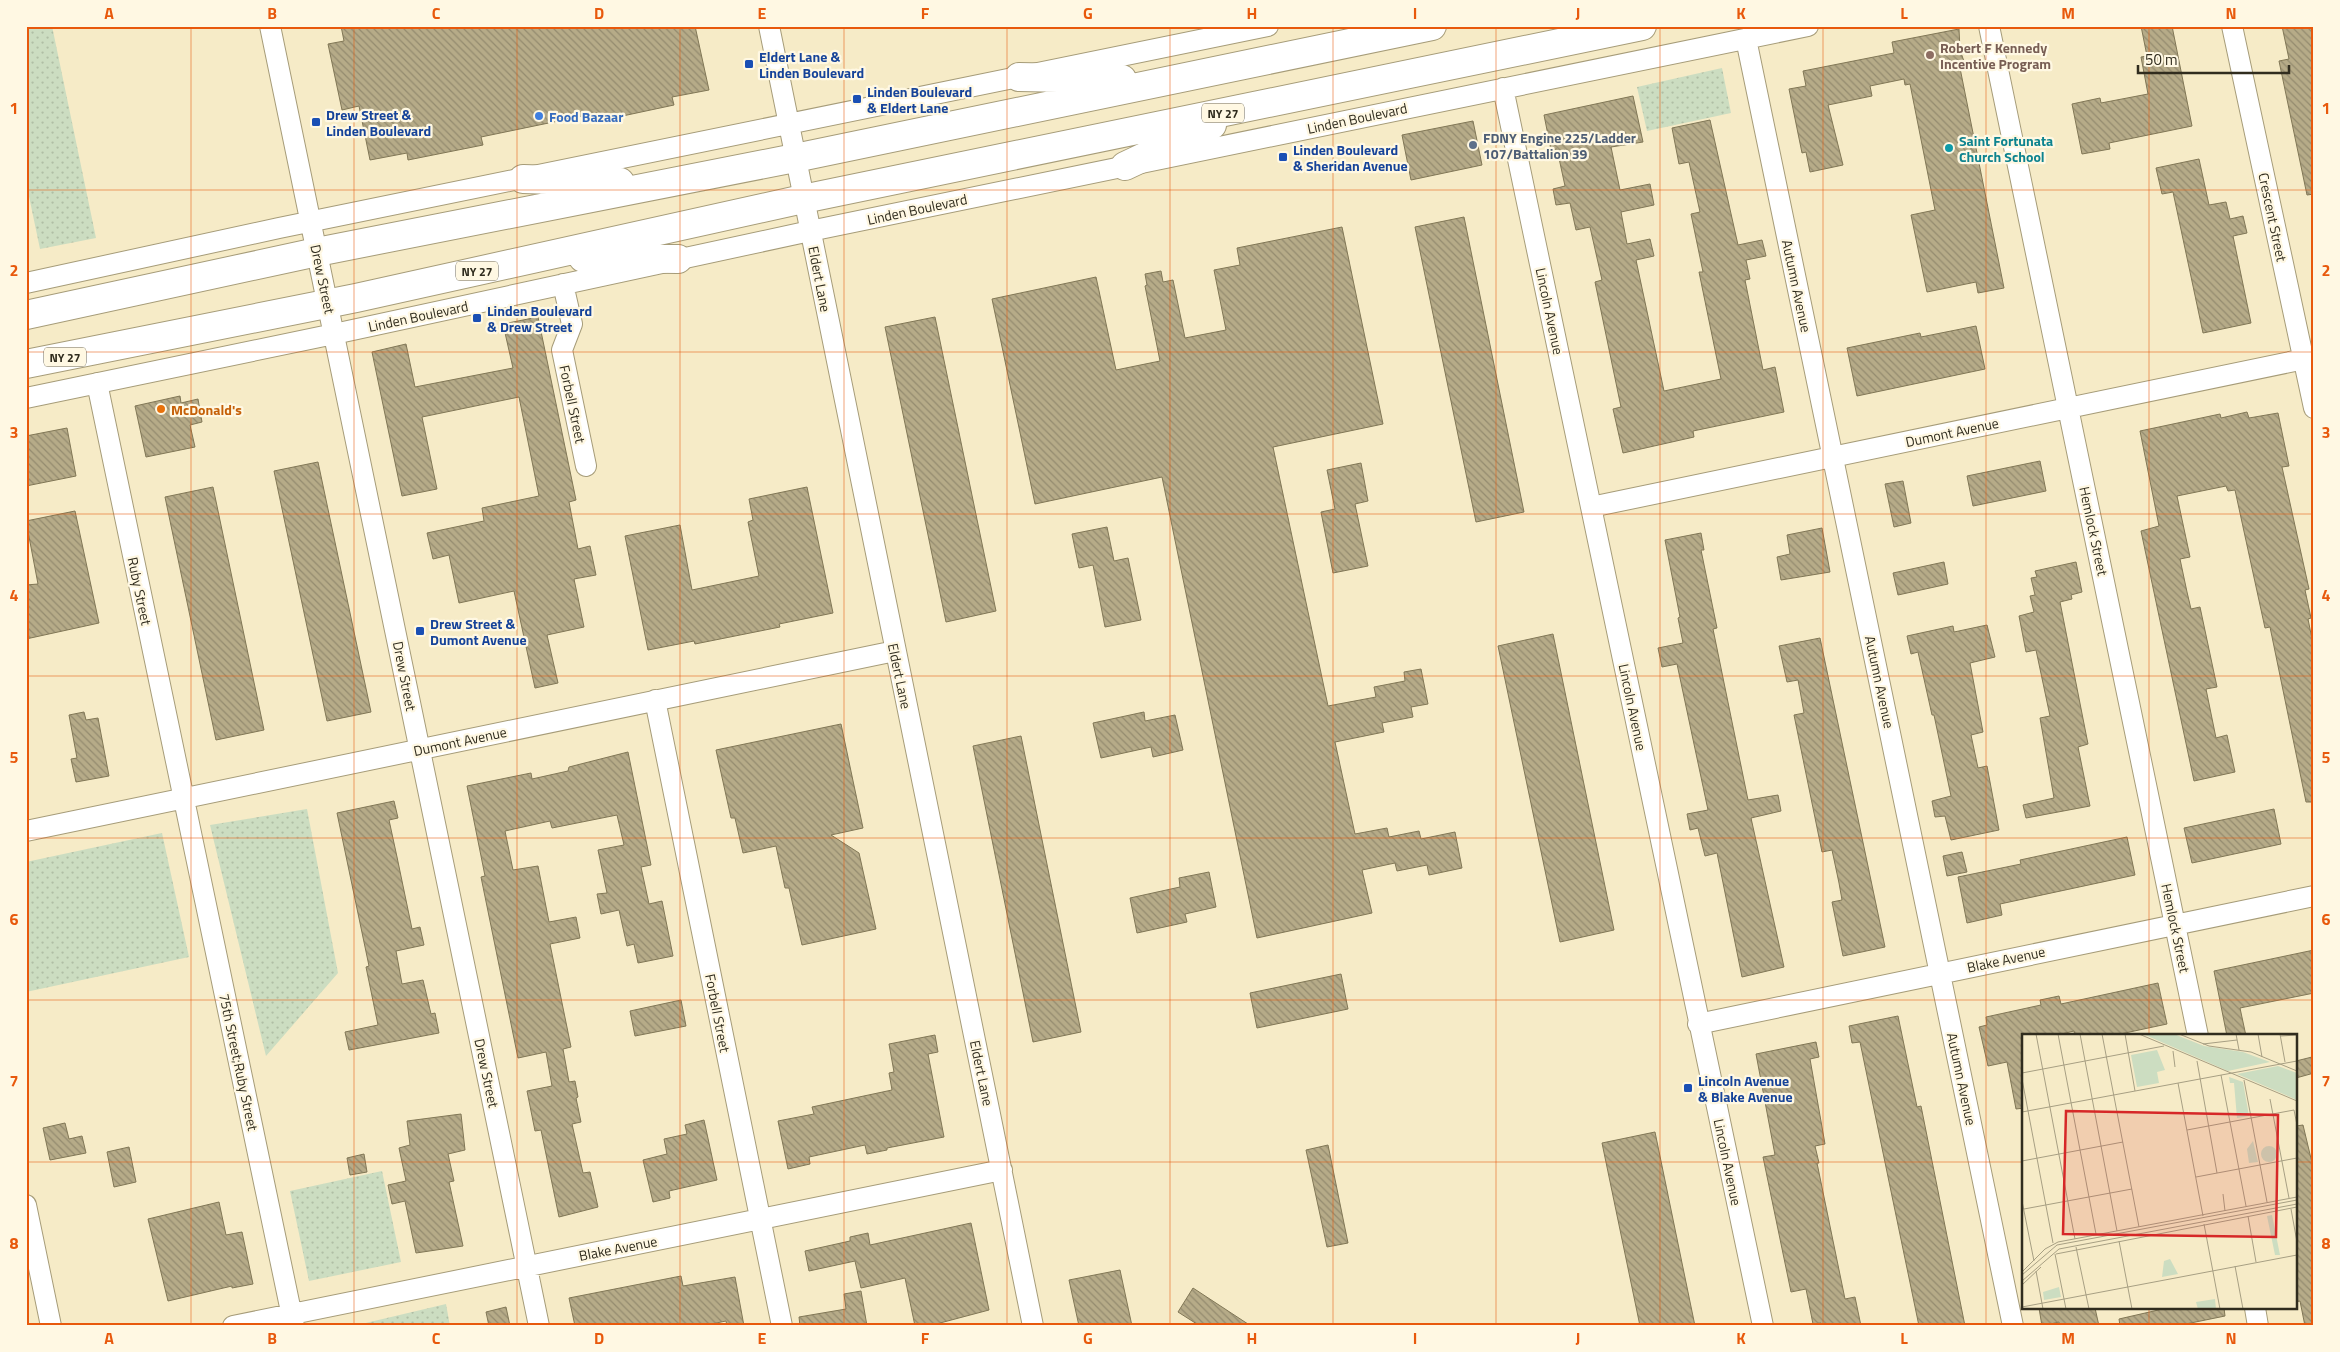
<svg xmlns="http://www.w3.org/2000/svg" width="2340" height="1352" font-family="'Titillium Web',sans-serif">
<defs>
<pattern id="grass-dots" width="8" height="8" patternUnits="userSpaceOnUse" patternTransform="scale(1.25)"><rect width="8" height="8" fill="#ccddc1"/><path d="M2 2h.1M6 6h.1" fill="none" stroke="#b0bea5" stroke-width="1.8" stroke-linecap="round"/></pattern>
<pattern id="building-back-hatch" width="6" height="6" patternUnits="userSpaceOnUse" patternTransform="scale(1.25)"><rect width="6" height="6" fill="#b6ab88"/><path d="M-1 5l2 2M0 0l6 6M5-1l2 2" fill="none" stroke="#948b6f"/></pattern>
</defs>
<rect width="100%" height="100%" fill="#f6ebc7"/>
<path fill="url(#grass-dots)" d="M26 26H52L96 238 40 249 26 182Z
M1722 68 1731 113 1647 131 1637 87Z
M307 809 338 973 266 1056 210 825Z
M162 833 189 957 26 992V862Z
M382 1171 401 1262 309 1281 290 1191Z
M446 1304 450 1326H353Z"/>
<path fill="url(#building-back-hatch)" stroke="#817756" d="M341 26H695L709 90 672 97 674 105 599 121 597 113 481 137 483 145 408 160 407 153 370 160 359 106 342 110 328 44 344 41Z
M2141 26H2172L2192 126 2109 143 2110 149 2082 154 2072 104 2100 98 2101 103 2148 94 2141 57 2147 56Z
M2282 26H2314V194L2307 195 2279 61 2289 59Z
M1959 29 1960 50 1966 67 1960 68 2004 288 1978 293 1976 282 1927 292 1911 215 1935 210 1910 84 1905 85 1904 79 1870 86 1872 96 1828 105 1843 165 1810 172 1806 152 1802 153 1789 89 1806 86 1803 71 1894 53 1892 42Z
M1633 96 1643 142 1611 147 1620 190 1650 184 1654 205 1621 212 1627 244 1650 239 1654 256 1636 260 1664 391 1721 379 1699 272H1703L1691 214 1700 212 1689 162 1679 164 1672 128 1710 120 1738 245 1762 240 1766 256 1746 260 1750 279 1745 280 1763 370 1775 367 1784 412 1693 431 1694 437 1623 453 1613 409 1621 407 1595 282 1602 280 1590 227 1576 230 1570 203 1556 205 1553 189 1565 186 1557 149 1551 150 1544 115Z
M1473 121 1482 165 1411 180 1402 135Z
M2199 159 2209 205 2226 202 2230 219 2243 216 2247 233 2233 236 2251 323 2203 333 2173 192 2162 194 2156 168Z
M1464 217 1524 512 1476 522 1415 227Z
M1342 227 1383 424 1273 447 1328 706 1376 697 1374 687 1405 681 1404 672 1421 669 1428 704 1411 707 1413 717 1382 723 1384 732 1335 742 1355 834 1387 828 1389 837 1419 831 1421 839 1455 832 1462 868 1429 875 1427 865 1397 871 1395 863 1362 870 1372 913 1257 938 1162 477 1035 504 992 299 1096 277 1116 370 1160 361 1145 286 1147 285 1145 274 1161 271 1163 282 1173 280 1185 338 1226 330 1214 270 1240 265 1237 248Z
M538 317 576 500 569 502 578 549 590 546 596 575 574 579 584 627 547 635 558 683 535 688 514 591 459 603 449 555 433 559 427 533 484 521 482 508 539 496 519 397 422 417 437 489 402 496 372 352 406 344 415 387 513 368 503 324Z
M935 317 996 611 946 622 885 327Z
M1976 326 1985 369 1857 396 1847 348 1920 333 1921 337Z
M180 396 181 403 198 399 202 422 190 425 195 447 146 457 135 406Z
M2247 412 2249 418 2278 413 2289 466 2282 467 2309 589 2305 590 2311 618 2308 619 2314 649V802H2306L2270 627 2265 628 2235 490 2228 491 2226 486 2177 496 2190 557 2180 559 2187 592 2191 609 2200 607 2217 687 2206 689 2216 738 2227 735 2235 772 2194 781 2141 531 2159 526 2140 431 2220 414 2221 418Z
M67 428 76 476 26 486V436Z
M2040 461 2046 491 1973 506 1967 476Z
M318 462 371 712 327 721 274 471Z
M1361 463 1368 501 1355 504 1368 566 1333 573 1321 512 1335 509 1327 470Z
M1903 481 1911 523 1894 527 1885 484Z
M213 487 264 730 216 740 165 497Z
M807 487 833 613 779 624 780 627 695 644 694 641 648 650 625 536 680 525 692 590 759 576 748 522 753 520 749 499Z
M75 511 99 623 26 639V585L38 584 26 521Z
M1107 527 1114 561 1128 558 1141 620 1105 627 1093 565 1079 568 1072 534Z
M1822 528 1830 572 1781 580 1777 557 1790 554 1787 535Z
M1701 533 1704 550H1701L1717 628 1713 629 1748 800 1778 795 1781 811 1751 818 1784 967 1742 977 1717 853 1705 856 1698 828 1690 830 1687 814 1708 810 1677 664 1662 667 1658 648 1683 643 1678 618 1680 617 1665 540Z
M1944 562 1948 584 1898 595 1893 573Z
M2076 562 2082 592 2071 595 2072 599 2060 602 2088 744 2078 747 2090 806 2026 818 2023 805 2054 798 2040 718 2050 716 2036 650 2026 652 2019 616 2034 612 2030 596 2035 595 2031 578 2037 577 2035 571Z
M1987 625 1995 657 1970 663 1983 732 1971 735 1978 768 1987 766 1999 830 1951 840 1945 816 1935 817 1932 801 1951 796 1934 715H1932L1918 652 1911 654 1907 636 1953 626 1954 632Z
M1553 634 1614 930 1560 942 1498 646Z
M1820 638 1885 947 1843 956 1832 902 1842 900 1839 883 1832 850 1822 852 1794 715 1804 713 1801 696 1798 680 1787 682 1779 646Z
M84 712 86 720 98 718 109 776 76 782 71 759 77 758 69 715Z
M1144 712 1145 721 1175 715 1183 750 1153 757 1151 747 1101 758 1093 723Z
M841 724 863 828 831 835 859 853 876 929 802 945 789 888H785L776 846 743 853 735 818H731L716 750Z
M1021 736 1081 1032 1033 1042 973 746Z
M628 752 651 865 641 867 649 904 662 901 673 956 638 963 634 944 627 946 619 910 601 914 597 894 607 893 598 850 624 845 617 815 552 828 550 821 505 831 513 870 538 866 549 922 576 917 580 938 550 944 571 1047 563 1049 569 1082 575 1081 578 1097 576 1098 581 1122 572 1124 583 1173 590 1172 598 1207 559 1217 541 1130 535 1131 527 1091 552 1086 546 1052 518 1058 481 877 485 876 467 786 531 773 532 779 568 771 569 767Z
M394 801 398 818 389 820 397 857 412 929 420 927 424 945 396 951 402 984 423 980 431 1014 435 1013 439 1033 349 1050 345 1032 378 1025 366 967 369 966 337 813Z
M2274 809 2281 844 2192 863 2184 828Z
M2127 837 2135 875 2000 904 2002 915 1967 923 1958 877 2021 864 2020 860Z
M1962 852 1967 872 1947 876 1943 856Z
M1209 872 1216 907 1185 914 1187 922 1137 933 1130 898 1180 887 1179 878Z
M2314 950V993L2240 1008 2246 1036H2227L2214 971Z
M1341 974 1348 1009 1257 1028 1250 993Z
M2158 983 2167 1024 2111 1036H2075L2074 1031 2053 1036H2024V1108L2016 1109 2007 1062 1988 1066 1979 1027 1987 1025 1986 1017 2041 1005 2040 1000 2059 996 2061 1004Z
M681 1000 686 1026 635 1036 630 1011Z
M1898 1016 1917 1107 1921 1106 1965 1326H1919L1860 1042 1852 1043 1849 1026Z
M935 1035 938 1052 928 1054 944 1137 887 1148V1150L867 1154 865 1145 809 1157 810 1164 788 1169 778 1121 814 1114 812 1107 892 1090 889 1073 894 1072 889 1044Z
M1816 1042 1819 1057 1810 1059 1825 1144 1815 1146 1819 1163H1817L1845 1299 1855 1297 1861 1326H1822L1821 1323 1813 1324 1806 1289 1791 1292 1763 1157 1775 1155 1756 1054Z
M2312 1057 2314 1073 2296 1078V1061Z
M461 1114 465 1150 448 1154 454 1181 449 1182 463 1246 416 1253 405 1201 392 1204 388 1185 406 1181 399 1148 410 1145 407 1121Z
M704 1120 717 1180 669 1191 670 1198 653 1202 643 1160 667 1154 664 1139 687 1134 685 1125Z
M65 1123 69 1139 82 1136 86 1153 50 1160 43 1128Z
M2303 1125 2314 1171V1326H2305L2300 1301 2296 1302V1126Z
M1655 1132 1695 1326H1640L1602 1143Z
M1328 1145 1348 1243 1327 1247 1306 1150Z
M129 1147 136 1182 114 1187 107 1152Z
M364 1154 367 1172 350 1175 347 1158Z
M219 1202 226 1235 242 1232 253 1284 232 1288V1286L168 1301 148 1219Z
M971 1223 989 1310 940 1323 941 1326H915L905 1278 861 1288 855 1261 809 1271 805 1251 850 1241V1237L868 1233 870 1245Z
M1120 1270 1132 1326H1079L1069 1280Z
M681 1276 683 1286 735 1277 744 1326H727L726 1321 702 1326H575L569 1298Z
M1193 1288 1251 1326H1200L1178 1312Z
M861 1291 867 1326H800L799 1317 846 1309 844 1294Z
M506 1307 510 1326H489L486 1312Z
M2039 1308H2095L2099 1326H2059V1322L2042 1326Z
M2167 1308H2224L2225 1316 2176 1326H2120L2119 1319Z"/>
<g fill="none" stroke-linecap="round" stroke-linejoin="round">
<g stroke="#a69c79" stroke-width="22">
<path id="minor" d="M270 26 539 1326
M769 26 1033 1326
M1989 26 2198 1036
M2232 26 2314 408
M1746 39 2013 1326
M1503 88 1763 1326
M26 283 279 228 1268 26
M563 284 572 324 562 350 586 466
M97 383 294 1326
M26 398 334 334 810 231 1808 26
M1591 507 2314 357
M655 700 782 1326
M26 831 895 651
M1698 1024 2314 896
M26 1205 51 1326
M2255 1308 2258 1326
M233 1326 1002 1170"/>
</g>
<g stroke="#a69c79" stroke-width="30">
<path id="highway" d="M1019 77 1122 79
M1125 166 1212 125
M523 179 620 182
M583 258 678 259
M26 315 317 252 795 158 1432 26
M26 364 356 298 803 199 1642 26"/>
</g>
<use href="#minor" stroke="#fff" stroke-width="20"/>
<use href="#highway" stroke="#fff" stroke-width="28"/>
</g>
<path fill="none" stroke="#e8590c" stroke-width="1" stroke-opacity="0.55" d="M191 26V1326M354 26V1326M517 26V1326M680 26V1326M844 26V1326M1007 26V1326M1170 26V1326M1333 26V1326M1496 26V1326M1660 26V1326M1823 26V1326M1986 26V1326M2149 26V1036M26 190H2314M26 352H2314M26 514H2314M26 676H2314M26 838H2314M26 1000H2314M26 1162H2024M2296 1162H2314M2149 1308V1326"/>
<circle fill="#8d6e63" stroke="#fff8e3" stroke-width="2" cx="1930" cy="55" r="5"/>
<g fill="#1a4fb4" stroke="#fff8e3" stroke-width="2">
<rect x="744" y="59" width="10" height="10" rx="2.5"/>
<rect x="852" y="94" width="10" height="10" rx="2.5"/>
<rect x="311" y="117" width="10" height="10" rx="2.5"/>
<rect x="1278" y="152" width="10" height="10" rx="2.5"/>
<rect x="472" y="313" width="10" height="10" rx="2.5"/>
<rect x="415" y="626" width="10" height="10" rx="2.5"/>
<rect x="1683" y="1083" width="10" height="10" rx="2.5"/>
</g>
<circle fill="#3f7fe0" stroke="#fff8e3" stroke-width="2" cx="539" cy="116" r="5"/>
<circle fill="#5c6f8a" stroke="#fff8e3" stroke-width="2" cx="1473" cy="145" r="5"/>
<circle fill="#0f9aa8" stroke="#fff8e3" stroke-width="2" cx="1949" cy="148" r="5"/>
<circle fill="#e8710a" stroke="#fff8e3" stroke-width="2" cx="161" cy="409" r="5"/>
<g text-anchor="middle" dominant-baseline="central" stroke-width="4.5" stroke-linejoin="round" paint-order="stroke">
<g fill="#fff8e3" stroke="#6e6959" stroke-width="1">
<rect x="1202" y="103.5" width="42" height="19" rx="4"/>
<rect x="456" y="261.5" width="42" height="19" rx="4"/>
<rect x="44" y="347.5" width="42" height="19" rx="4"/>
</g>
<g font-size="12" font-weight="bold" fill="#302c1e">
<text x="1223" y="113">NY 27</text>
<text x="477" y="271">NY 27</text>
<text x="65" y="357">NY 27</text>
</g>
<g font-size="14" font-weight="bold" fill="#785e54" stroke="#fff8e3" text-anchor="start">
<text x="1940" y="47">Robert F Kennedy<tspan x="1940" dy="16">Incentive Program</tspan></text>
</g>
<g font-size="14" font-weight="bold" fill="#164399" stroke="#fff8e3" text-anchor="start">
<text x="759" y="56">Eldert Lane &amp;<tspan x="759" dy="16">Linden Boulevard</tspan></text>
<text x="867" y="91">Linden Boulevard<tspan x="867" dy="16">&amp; Eldert Lane</tspan></text>
<text x="326" y="114">Drew Street &amp;<tspan x="326" dy="16">Linden Boulevard</tspan></text>
<text x="1293" y="149">Linden Boulevard<tspan x="1293" dy="16">&amp; Sheridan Avenue</tspan></text>
<text x="487" y="310">Linden Boulevard<tspan x="487" dy="16">&amp; Drew Street</tspan></text>
<text x="430" y="623">Drew Street &amp;<tspan x="430" dy="16">Dumont Avenue</tspan></text>
<text x="1698" y="1080">Lincoln Avenue<tspan x="1698" dy="16">&amp; Blake Avenue</tspan></text>
</g>
<g font-size="14" font-weight="bold" fill="#366cbe" stroke="#fff8e3" text-anchor="start">
<text x="549" y="116">Food Bazaar</text>
</g>
<g font-size="14" fill="#302c1e" stroke="#fff8e3">
<text transform="translate(1357 118) rotate(-12)">Linden Boulevard</text>
<text transform="translate(917 209) rotate(-12)">Linden Boulevard</text>
<text transform="translate(2273 217) rotate(78)">Crescent Street</text>
<text transform="translate(323 279) rotate(78)">Drew Street</text>
<text transform="translate(820 279) rotate(79)">Eldert Lane</text>
<text transform="translate(1797 286) rotate(78)">Autumn Avenue</text>
<text transform="translate(1550 311) rotate(78)">Lincoln Avenue</text>
<text transform="translate(418 316) rotate(-12)">Linden Boulevard</text>
<text transform="translate(573 404) rotate(78)">Forbell Street</text>
<text transform="translate(1952 432) rotate(-12)">Dumont Avenue</text>
<text transform="translate(2094 531) rotate(78)">Hemlock Street</text>
<text transform="translate(140 591) rotate(78)">Ruby Street</text>
<text transform="translate(405 676) rotate(79)">Drew Street</text>
<text transform="translate(900 676) rotate(78)">Eldert Lane</text>
<text transform="translate(1880 682) rotate(78)">Autumn Avenue</text>
<text transform="translate(1633 707) rotate(78)">Lincoln Avenue</text>
<text transform="translate(460 741) rotate(-12)">Dumont Avenue</text>
<text transform="translate(2176 928) rotate(78)">Hemlock Street</text>
<text transform="translate(2006 959) rotate(-12)">Blake Avenue</text>
<text transform="translate(718 1013) rotate(79)">Forbell Street</text>
<text transform="translate(239 1062) rotate(78)">75th Street;Ruby Street</text>
<text transform="translate(487 1073) rotate(78)">Drew Street</text>
<text transform="translate(982 1073) rotate(78)">Eldert Lane</text>
<text transform="translate(1962 1079) rotate(78)">Autumn Avenue</text>
<text transform="translate(1728 1162) rotate(78)">Lincoln Avenue</text>
<text transform="translate(618 1248) rotate(-11)">Blake Avenue</text>
</g>
<g font-size="14" font-weight="bold" fill="#4e5e75" stroke="#fff8e3" text-anchor="start">
<text x="1483" y="137">FDNY Engine 225/Ladder<tspan x="1483" dy="16">107/Battalion 39</tspan></text>
</g>
<g font-size="14" font-weight="bold" fill="#0d838f" stroke="#fff8e3" text-anchor="start">
<text x="1959" y="140">Saint Fortunata<tspan x="1959" dy="16">Church School</tspan></text>
</g>
<g font-size="14" font-weight="bold" fill="#c56008" stroke="#fff8e3" text-anchor="start">
<text x="171" y="409">McDonald's</text>
</g>
</g>
<g transform="translate(2022 1034)">
<rect width="275" height="275" fill="#f6ebc7"/>
<path d="M121 0H152L182 12 221 18 248 28 206 37ZM256 32 275 39V66L215 40ZM207 43 221 48 227 82 215 84 212 49H208ZM231 107 236 128 227 129 225 115ZM239 120a8 8 0 1 1 16 0a8 8 0 1 1-16 0ZM250 181 258 221H253L245 182ZM37 253 39 263 22 266 21 258Z" fill="#ccddc1"/>
<path d="M135 16 143 36 135 38 137 49 115 53 109 21ZM193 265 194 275H176L174 268Z" fill="#ccddc1"/>
<path d="M148 225 156 240 140 243 142 227Z" fill="#ccddc1"/>
<path fill="none" stroke="#a79f83" stroke-width="1" d="M14 0 53 205M36 0 74 200M58 0 95 197M80 0 117 193M103 0 113 57M117 0 275 67M157 0 187 12 229 18 275 37M214 0 217 16M236 0 240 23M258 0 263 28M259 2 275 1M181 10 215 6M151 17 153 33M175 27 195 139M0 39 142 12M199 41 224 172M0 45 31 209M222 46 245 168M156 49 181 182M248 65 267 164M0 78 275 27M165 96 272 76 275 91M0 127 101 108M174 143 275 124M201 160 203 177M0 167 12 227M2 175 110 155M269 175 275 208M226 182 234 228M182 190 198 275M97 207 110 275M54 213 67 275M33 220 44 275M34 220 275 173M213 232 221 275M14 237 21 275M0 238 23 215 36 208 275 163M0 241 35 211 275 166M0 247 37 215 275 170M0 251 19 233M0 273 275 221"/>
<path fill="#d62828" fill-opacity="0.15" stroke="#d62828" stroke-width="2.5" d="M44 77 256 81 254 203 41 200Z"/>
<rect width="275" height="275" fill="none" stroke="#302c1e" stroke-width="2.5"/>
</g>
<rect width="2340" height="1352" fill="none" stroke="#fff8e3" stroke-width="55"/>
<path d="M2138 65v8h151v-8" fill="none" stroke="#302c1e" stroke-width="2.5"/>
<text x="2145" y="65" font-size="15" fill="#302c1e" stroke="#fff8e3" stroke-width="4" paint-order="stroke">50 m</text>
<rect x="28" y="28" width="2284" height="1296" fill="none" stroke="#e8590c" stroke-width="2"/>
<g font-size="16" text-anchor="middle" font-weight="bold" fill="#e8590c">
<text x="109" y="19">A</text>
<text x="272" y="19">B</text>
<text x="436" y="19">C</text>
<text x="599" y="19">D</text>
<text x="762" y="19">E</text>
<text x="925" y="19">F</text>
<text x="1088" y="19">G</text>
<text x="1252" y="19">H</text>
<text x="1415" y="19">I</text>
<text x="1578" y="19">J</text>
<text x="1741" y="19">K</text>
<text x="1904" y="19">L</text>
<text x="2068" y="19">M</text>
<text x="2231" y="19">N</text>
<text x="14" y="114">1</text>
<text x="2326" y="114">1</text>
<text x="14" y="276">2</text>
<text x="2326" y="276">2</text>
<text x="14" y="438">3</text>
<text x="2326" y="438">3</text>
<text x="14" y="601">4</text>
<text x="2326" y="601">4</text>
<text x="14" y="763">5</text>
<text x="2326" y="763">5</text>
<text x="14" y="925">6</text>
<text x="2326" y="925">6</text>
<text x="14" y="1087">7</text>
<text x="2326" y="1087">7</text>
<text x="14" y="1249">8</text>
<text x="2326" y="1249">8</text>
<text x="109" y="1344">A</text>
<text x="272" y="1344">B</text>
<text x="436" y="1344">C</text>
<text x="599" y="1344">D</text>
<text x="762" y="1344">E</text>
<text x="925" y="1344">F</text>
<text x="1088" y="1344">G</text>
<text x="1252" y="1344">H</text>
<text x="1415" y="1344">I</text>
<text x="1578" y="1344">J</text>
<text x="1741" y="1344">K</text>
<text x="1904" y="1344">L</text>
<text x="2068" y="1344">M</text>
<text x="2231" y="1344">N</text>
</g>
</svg>
